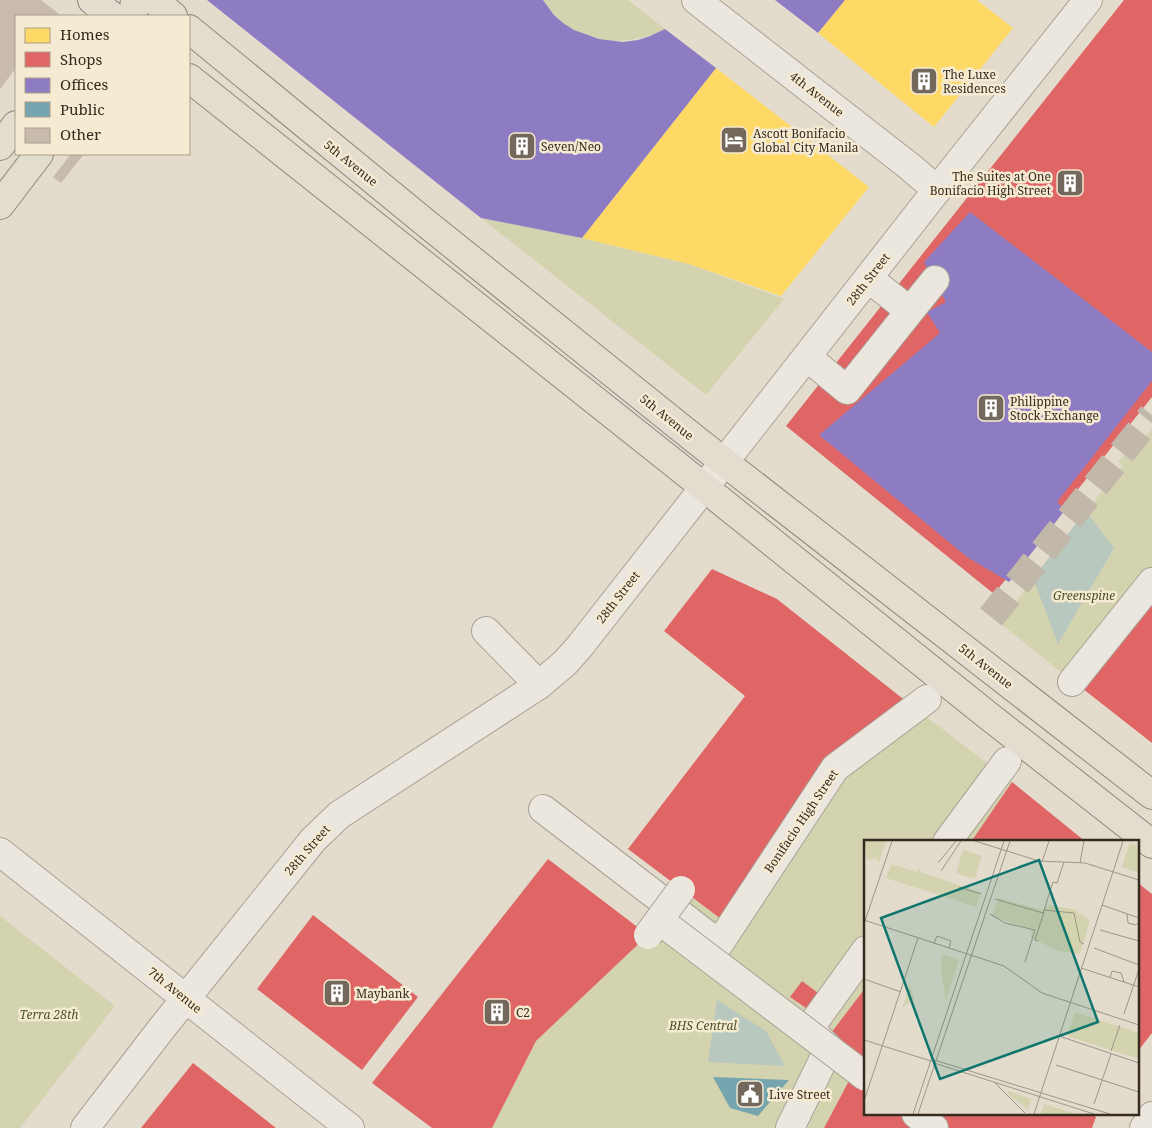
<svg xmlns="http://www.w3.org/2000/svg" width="1152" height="1128" font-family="'Noto Serif',serif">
<rect width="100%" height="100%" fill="#e3dccd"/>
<path fill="#d3d3af" d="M543 0H628L665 29C622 50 570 44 543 0Z
M481 218 582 238 689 264 784 299 706 395Z
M1152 428V590L1072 682 1061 672 1001 624 1033 578 1122 466 1119 461 1139 438 1142 440Z
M907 702 1012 782 971 842H866V987L829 1036 851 1077 824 1128H492L536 1041 648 935 691 897 729 925 829 764Z
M0 916 115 1006 20 1128H0Z"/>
<path fill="#b8c8be" d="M1086 511 1114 548 1058 644 1033 578Z
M717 1000 766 1031 785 1066 708 1062Z"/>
<path fill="#ffd966" d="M845 0H977L1013 28 934 127 818 33Z
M1131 0H1152V352L969 208 1026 132 1082 158 1125 95 1102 41Z
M716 68 869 187 781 296 689 264 582 238Z"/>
<path fill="#e06666" d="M1124 0H1152V397L994 594 786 426Z
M712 569 777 599 907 702 829 764 729 925 628 849 745 696 664 631Z
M1152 590V743L1078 685Z
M1012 782 1086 842H971Z
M548 859 648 935 536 1041 492 1128H432L372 1083Z
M1138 883 1152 894V1033L1138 1051Z
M313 915 418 997 362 1070 257 989Z
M802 981 818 993 806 1008 790 997Z
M866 987V1066L828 1037Z
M193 1063 276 1128H141Z
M851 1077 866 1089V1114H898L916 1128H824Z
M926 1114H1092L1096 1117 1092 1128H943Z"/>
<path fill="#8e7cc3" d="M207 0H543L554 15 563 23 574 30 599 39 623 42 638 40 650 36 665 29 716 68 582 238 481 218Z
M775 0H845L818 33Z
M970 212 1152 352V381L1057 502 1065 510 1009 582 967 557 819 435 940 333 927 312 946 302 924 262Z"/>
<path fill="#76a5af" d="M713 1077 789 1080 758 1116 730 1108Z"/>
<path fill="#c8bbae" d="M0 0H41L59 14 58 16H16V68L0 89Z
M71 154H84L61 183 53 177Z"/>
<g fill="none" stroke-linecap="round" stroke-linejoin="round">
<path stroke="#c1b8aa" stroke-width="28" stroke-dasharray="28 14" stroke-linecap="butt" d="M991 617 1152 415"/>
<g stroke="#a8a196" stroke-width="30">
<path id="minor" d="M696 0 909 166 937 190
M910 311 935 280
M807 357 847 390 910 311 868 278
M486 631 539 685
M1072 682 1152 582
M543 809 719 944 835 768 927 699
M947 842 1007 761
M0 852 350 1128
M828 1047 809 1029 866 950
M916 1114 934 1128
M85 1128 162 1028 313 840 339 815 539 685 565 663 580 646 937 190 1088 0
M790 1128 829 1048
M1144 1128 1152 1116"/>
</g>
<g stroke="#8e877d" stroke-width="30">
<path id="major" d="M92 0 112 16
M154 0 173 16
M133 16 135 0
M189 29 427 224 696 440 1152 795
M189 78 675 464 986 714 1152 844
M0 146 16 125
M0 205 39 154"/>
</g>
<use href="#minor" stroke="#ece7de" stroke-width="28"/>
<use href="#major" stroke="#e3ddd0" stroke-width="28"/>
<g stroke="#a8a196" stroke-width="30" stroke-linecap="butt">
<path id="minor-bridge" d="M659 920 681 890
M648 935 659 920 866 1077"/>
</g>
<use href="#minor-bridge" stroke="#ece7de" stroke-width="28"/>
</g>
<defs>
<g id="building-square" transform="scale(1.4375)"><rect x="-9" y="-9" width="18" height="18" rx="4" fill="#73685b" stroke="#f5ead2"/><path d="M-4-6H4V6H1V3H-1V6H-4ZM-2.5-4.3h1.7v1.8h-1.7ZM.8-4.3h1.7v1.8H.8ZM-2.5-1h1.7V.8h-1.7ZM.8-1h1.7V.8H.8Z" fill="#fff"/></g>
<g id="hotel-square" transform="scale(1.4375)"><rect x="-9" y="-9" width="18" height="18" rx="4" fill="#73685b" stroke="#f5ead2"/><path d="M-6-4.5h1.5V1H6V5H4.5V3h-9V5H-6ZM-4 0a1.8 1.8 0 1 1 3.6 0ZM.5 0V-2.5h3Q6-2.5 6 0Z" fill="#fff"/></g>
<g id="civic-square" transform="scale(1.4375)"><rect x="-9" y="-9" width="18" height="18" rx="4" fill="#73685b" stroke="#f5ead2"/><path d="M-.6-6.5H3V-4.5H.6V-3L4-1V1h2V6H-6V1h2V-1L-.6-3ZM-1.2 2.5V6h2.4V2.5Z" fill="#fff"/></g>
</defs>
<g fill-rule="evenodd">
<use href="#building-square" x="924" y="81"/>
<use href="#hotel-square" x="734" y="140"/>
<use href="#building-square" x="522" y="146"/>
<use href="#building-square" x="1070" y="183"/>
<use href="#building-square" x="991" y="408"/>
<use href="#building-square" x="337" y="993"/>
<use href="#building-square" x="497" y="1012"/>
<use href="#civic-square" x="750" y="1094"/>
</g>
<g text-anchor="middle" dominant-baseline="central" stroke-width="5" stroke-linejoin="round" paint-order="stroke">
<g font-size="12" fill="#372a1e" stroke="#f5ead2" text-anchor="start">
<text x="943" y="74">The Luxe<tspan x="943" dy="14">Residences</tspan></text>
<text x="753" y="133">Ascott Bonifacio<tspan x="753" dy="14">Global City Manila</tspan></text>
<text x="541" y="146">Seven/Neo</text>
<text x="1051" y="176" text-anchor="end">The Suites at One<tspan x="1051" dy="14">Bonifacio High Street</tspan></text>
<text x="1010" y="401">Philippine<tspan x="1010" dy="14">Stock Exchange</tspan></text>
<text x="356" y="993">Maybank</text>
<text x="516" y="1012">C2</text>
<text x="769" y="1094">Live Street</text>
</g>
<g font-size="12" fill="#372a1e" stroke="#f5ead2">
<text transform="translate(817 94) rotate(38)">4th Avenue</text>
<text transform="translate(351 163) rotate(39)">5th Avenue</text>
<text transform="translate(868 279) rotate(-52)">28th Street</text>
<text transform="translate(667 417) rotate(39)">5th Avenue</text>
<text transform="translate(618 597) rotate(-52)">28th Street</text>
<text transform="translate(986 666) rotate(38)">5th Avenue</text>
<text transform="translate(801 821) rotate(-56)">Bonifacio High Street</text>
<text transform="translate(307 850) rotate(-49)">28th Street</text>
<text transform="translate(175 990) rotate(39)">7th Avenue</text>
</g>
<g font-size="12" font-style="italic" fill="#485325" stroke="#f5ead2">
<text x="1084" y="595">Greenspine</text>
<text x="49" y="1014">Terra 28th</text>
<text x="703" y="1025">BHS Central</text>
</g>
</g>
<g transform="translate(864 840)">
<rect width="275" height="275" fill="#e3dccd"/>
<path d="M0 1H22L15 23 12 18 3 20ZM266 3 275 6V33L258 27ZM99 10 118 16 111 39 92 33ZM27 24 53 32 56 28 57 32 117 53 112 67 22 38ZM134 58 179 70 183 65 209 69 226 80 216 114 194 111 166 97 168 90 128 76ZM78 114 95 120 82 161 77 129ZM46 145 50 159 38 168ZM211 172 275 193V219L203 196ZM144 251 167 259 164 270 143 253ZM180 264 212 274H177Z" fill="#d3d3af"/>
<path fill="none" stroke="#9e9587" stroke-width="1" d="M111 1 175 21 221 23 275 40M178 22 185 1M74 23 92 1M216 23 220 1M77 31 97 1M95 47 117 54M131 59 179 73 180 70 210 73 216 102 220 104M238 65 275 78M180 70 189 42 193 43 200 22M126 74 141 83 171 90 161 122M263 74 264 83 272 85 275 82M0 80 140 126 178 153 275 185M0 84 28 1M236 90 275 101M174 101 171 100 180 72M70 103 73 96 87 101 85 108M230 108 275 125M217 128 275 147M246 138 248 131 257 133 260 142M0 139 37 152M260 174 275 129M195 196 275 223M0 200 67 221M247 211 256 185M70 220 246 274M70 223 230 274M192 225 275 252M131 243 161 273M0 261 54 98M230 264 247 214M49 274 140 1M54 274 146 1M170 274 259 1"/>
<path fill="#0f766e" fill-opacity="0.15" stroke="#0f766e" stroke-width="2.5" d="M175 20 234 182 76 239 17 78Z"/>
<rect width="275" height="275" fill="none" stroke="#372a1e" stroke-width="2.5"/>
</g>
<rect x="15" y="15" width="175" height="140" fill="#f5ead2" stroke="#a99d8a"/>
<rect x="25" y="28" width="25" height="15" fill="#ffd966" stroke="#a99d8a"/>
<text x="60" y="40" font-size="15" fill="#372a1e">Homes</text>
<rect x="25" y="52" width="25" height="15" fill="#e06666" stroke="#a99d8a"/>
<text x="60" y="65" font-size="15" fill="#372a1e">Shops</text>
<rect x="25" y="78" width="25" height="15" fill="#8e7cc3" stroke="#a99d8a"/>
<text x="60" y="90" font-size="15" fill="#372a1e">Offices</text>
<rect x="25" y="102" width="25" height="15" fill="#76a5af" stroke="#a99d8a"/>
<text x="60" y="115" font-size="15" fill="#372a1e">Public</text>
<rect x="25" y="128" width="25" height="15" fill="#c8bbae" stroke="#a99d8a"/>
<text x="60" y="140" font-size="15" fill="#372a1e">Other</text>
</svg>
